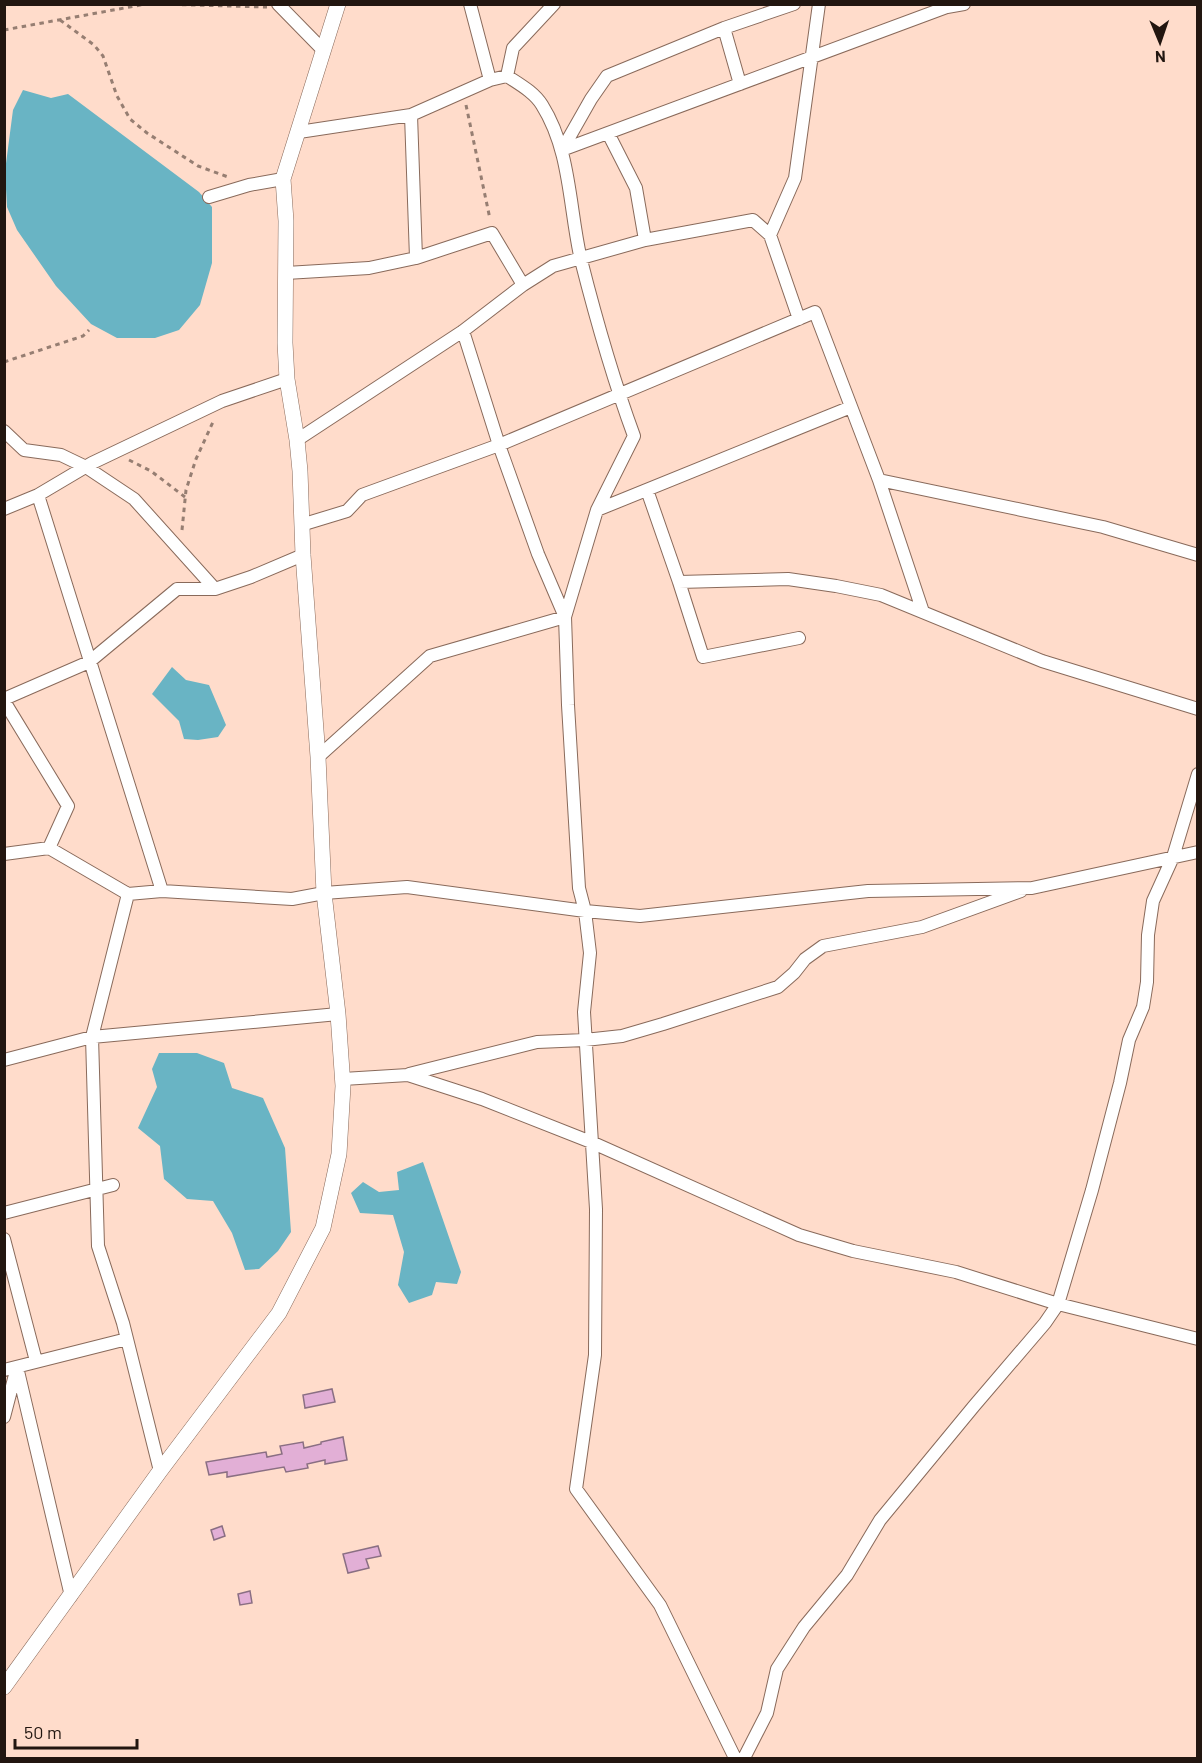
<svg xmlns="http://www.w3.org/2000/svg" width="1202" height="1763" font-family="Barlow,sans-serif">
<rect width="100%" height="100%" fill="#ffdccb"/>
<path fill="#69b4c4" d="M23 90 51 98 68 94 199 192 212 207V263L200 305 179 330 155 338H117L91 324 56 286 17 230 7 207 5 171 13 110Z
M172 667 186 680 209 685 226 725 218 737 198 740 184 739 179 721 152 694Z
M159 1053H197L224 1063 232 1088 263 1098 285 1148 291 1232 278 1251 259 1269 245 1270 232 1233 213 1201 187 1199 164 1179 160 1146 138 1128 157 1087 152 1069Z
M423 1162 461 1272 457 1284 436 1282 432 1295 409 1303 398 1285 404 1252 393 1215 360 1213 351 1193 363 1182 379 1192 399 1190 397 1172Z"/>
<path fill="#e2afd6" stroke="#8a6f83" stroke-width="1.5" d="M332 1389 335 1402 305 1408 303 1395Z
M343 1437 347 1460 325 1464V1460L307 1464 308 1468 286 1472 284 1467 227 1477V1472L209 1475 206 1462 266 1452 267 1457 282 1454 280 1446 303 1442 304 1448 321 1444V1442Z
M222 1526 225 1536 214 1540 211 1530Z
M378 1546 381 1556 366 1559 369 1568 348 1573 343 1554Z
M250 1591 252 1603 240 1605 238 1594Z"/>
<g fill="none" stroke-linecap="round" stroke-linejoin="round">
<g stroke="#896a5b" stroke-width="14">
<path id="minor" d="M278 4 323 50
M470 4 490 80
M724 28 740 84
M507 76 513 48 554 4
M299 132 411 115
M608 133 636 188 645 240
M562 150 947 7 964 4
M562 150 591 99 607 76 724 28 794 4
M209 197 249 185 283 179
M770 235 795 178 819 4
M416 258 492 233 523 285
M286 273 369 268 416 258 411 115 490 80 507 76C519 84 534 92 542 105 571 151 569 208 581 260 596 319 613 379 634 436L597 510 565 617 430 656 318 757
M463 331 499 445 538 554 565 617 568 705 579 888 585 911 590 953 584 1012 596 1209 595 1355 576 1489 660 1605 735 1758
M4 431 24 450 61 455 86 467 134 499 215 589 251 577 303 555
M297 440 463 331 523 285 553 266 645 240 753 220 770 235 799 319
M879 480 1103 527 1198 555
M647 490 679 582 788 579 836 586 881 595 1042 661 1198 709
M38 495 162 891
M4 509 38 495 92 463 222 401 287 379
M597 510 851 407
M301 525 347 511 362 495 499 445 815 312 879 480 923 612
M679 582 703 657 799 638
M4 699 89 662 177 589H215
M4 701 68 806 49 848
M4 854 49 848 128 894 162 891 292 899 324 893 407 887 585 911 640 916 868 891 1032 888 1198 852
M128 894 92 1037 98 1246 123 1323 160 1471
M4 1060 92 1037 338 1014
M409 1074 537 1042 585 1040 622 1036 663 1024 778 987 794 973 805 959 823 946 922 927 1021 891
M343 1079 408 1075 482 1099 591 1142 799 1235 853 1251 956 1272 1058 1304 1198 1339
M4 1213 113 1185
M4 1239 36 1361
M17 1367 71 1596
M4 1370 127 1339
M4 1417 16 1371
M744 1758 767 1713 777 1669 804 1627 847 1575 880 1520 974 1406 1045 1323 1058 1304 1092 1190 1120 1083 1129 1040 1143 1007 1147 982 1148 935 1153 901 1173 857 1198 774"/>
</g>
<g stroke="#896a5b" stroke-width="16">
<path id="tertiary" d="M4 1687 160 1471 279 1313 323 1228 339 1154 343 1086 338 1014 324 893 318 757 303 555 300 471 297 440 287 379 285 343 286 221 283 179 338 4"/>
</g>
<path stroke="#967e72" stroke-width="3" stroke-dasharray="4.5 4.5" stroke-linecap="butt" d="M155 4 267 7
M60 20 94 45 103 56 117 96 130 119 147 133 198 166 228 177
M4 30 146 4
M466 105 490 219
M4 362 83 336 89 330
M129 460 151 471 185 497
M182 530 186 490 196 459 213 422"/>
<use href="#minor" stroke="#fff" stroke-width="12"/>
<use href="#tertiary" stroke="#fff" stroke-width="15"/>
</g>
<rect width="1202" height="1763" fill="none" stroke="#221610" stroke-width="12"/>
<g transform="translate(1160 42) rotate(178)" stroke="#ffdccb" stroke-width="4.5" paint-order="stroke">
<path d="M0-4.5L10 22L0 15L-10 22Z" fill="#221610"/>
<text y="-9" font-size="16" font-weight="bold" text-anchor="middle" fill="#221610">N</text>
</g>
<path d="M15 1739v9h122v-9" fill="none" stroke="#221610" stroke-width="3"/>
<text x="24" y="1739" font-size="18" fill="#221610" stroke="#ffdccb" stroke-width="4.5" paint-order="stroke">50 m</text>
</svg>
